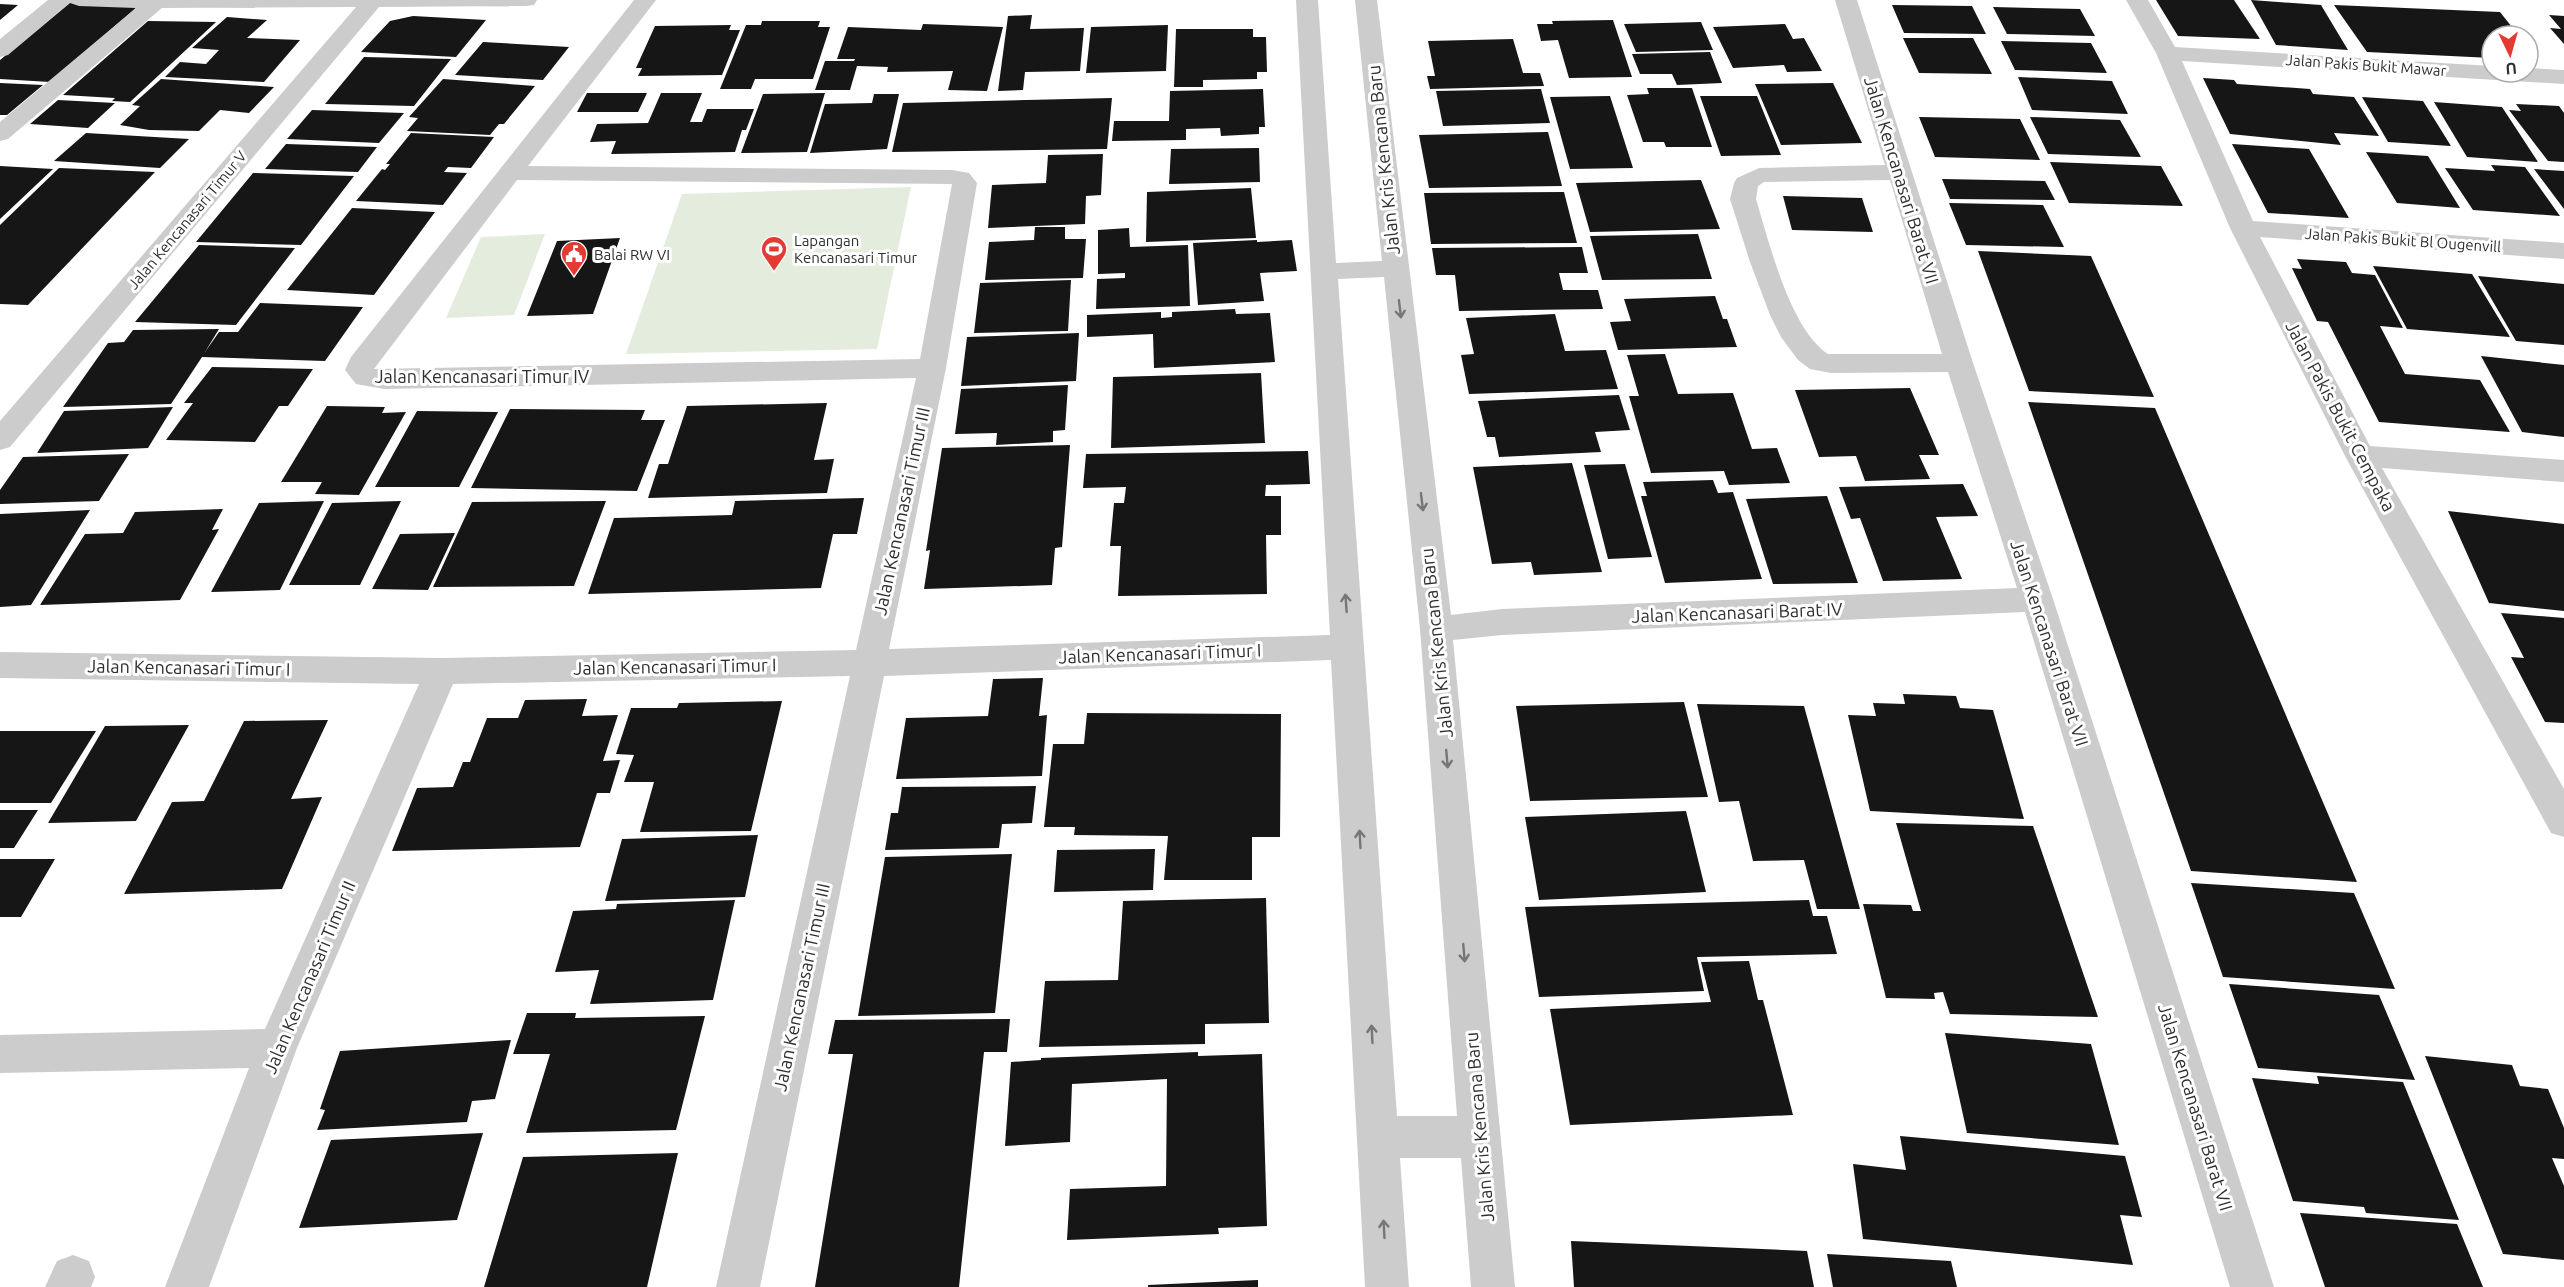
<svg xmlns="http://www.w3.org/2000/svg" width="2564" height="1287" font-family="Ubuntu,sans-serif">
<rect width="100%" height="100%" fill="#fff"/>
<path fill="#e4ecdd" d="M911 187 877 349 626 354 682 194Z
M545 234 514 315 446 318 481 237Z"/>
<path fill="#161616" d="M2156 0H2234L2260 39 2178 36Z
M2251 0 2321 5 2348 50 2276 45Z
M71 2 137 7 50 82 0 79V60Z
M0 4 18 5 0 20Z
M1892 5 1972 6 1986 34 1904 33Z
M2334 5 2500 12 2519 36H2492V58L2367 52Z
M1993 7 2080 9 2095 36 2007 34Z
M1032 15 1030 29 1084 28 1080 71 1025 72 1023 90 998 91 1008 16Z
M2549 15 2564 16V44L2550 28 2561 29Z
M413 16 486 20 456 57 361 52 390 21Z
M227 17 267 20 247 38 300 40 264 82 165 77 180 62 206 64 219 50 192 48Z
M1613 20 1632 77 1569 78 1558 40 1541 41 1537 24H1553L1552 21Z
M148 21 216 22 130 102 112 101 115 98 63 95Z
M762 21H820L818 27H830L813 79H755L751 89H720L746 25H761Z
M1701 22 1713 50 1636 52 1624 24Z
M923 24 1003 27 987 91 948 90 953 71 887 72 888 67 857 66 850 90H815L825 61H854L855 59H837L848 27 921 30Z
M1785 24 1793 39 1804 38 1822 71 1787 72 1784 65 1733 68 1713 27Z
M731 25 729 30H740L722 75 638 76 642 68H636L655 26Z
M1168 25 1166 71 1086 73 1091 27Z
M1176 29H1253V37H1266L1267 72H1257V79L1203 80V87H1174Z
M1903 38H1973L1992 74 1919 73Z
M1513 39 1523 73H1540L1544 86 1430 89 1427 76H1435L1428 41Z
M2001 41 2091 43 2107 73 2015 70Z
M483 42 569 47 543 80 455 75Z
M1710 52 1722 83 1677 85 1672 74H1640L1632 54Z
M364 57 451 59 414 106 325 104Z
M2018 77 2112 81 2128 114 2032 110Z
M2203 78 2234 80 2237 84 2310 89 2313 94 2354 97 2379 136 2334 133 2341 145 2230 134Z
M161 79 274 87 249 113 220 110 199 131 149 130 120 125 140 106 132 105Z
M443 79 535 86 504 124H499L490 135 407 131 418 118 409 117Z
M0 83 43 85 7 115H0Z
M1833 83 1862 143 1781 145 1755 84Z
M1647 88H1692L1712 147H1666L1664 142H1643L1627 95 1649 94Z
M1263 89 1265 127H1259V134L1221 136 1220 128 1186 129V140L1112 141 1114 121H1169L1170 91Z
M1541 89 1550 123 1443 126 1436 91Z
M587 93H647L638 112H577Z
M661 93H702L690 122H702L707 109H754L746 130H742L735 152 611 154 616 141 590 142 597 124 648 123Z
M825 93 807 152 741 153 763 94Z
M874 94H899L887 149 810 153 825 104 872 103Z
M1610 96 1633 168 1570 169 1550 97Z
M1700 96H1757L1781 155 1721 156Z
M2362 97 2423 101 2451 146 2388 142Z
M1112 98 1107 149 892 152 903 103Z
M58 100 115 103 88 128 30 124Z
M2434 102 2502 107 2538 162 2467 157Z
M2516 104 2559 106 2564 113V162L2548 161 2509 110 2521 111Z
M312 110 404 113 379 143 287 139Z
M1919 117 2020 119 2040 160 1935 157Z
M2030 117 2120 120 2141 157 2048 154Z
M1548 132 1562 186 1429 188 1419 135Z
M86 133 189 139 160 168 54 161Z
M411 133 494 137 471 168 448 167 444 172 467 173 443 205 356 201 382 169 385 170 390 164H386Z
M286 144 377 147 358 172 265 169Z
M2232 144 2309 149 2349 218 2268 213Z
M1259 148 1260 182 1169 184 1171 149Z
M2366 152 2428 156 2460 208 2397 203Z
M1103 154 1101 195 1086 196 1085 224 988 228 992 185 1046 183 1048 155Z
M2050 162 2161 166 2183 206 2069 203Z
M2491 165 2525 167 2560 216 2473 210 2445 168 2495 171Z
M0 166 53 169 0 219Z
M59 168 155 172 28 305 0 304V225Z
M2534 169 2564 171V209Z
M253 173 354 176 301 245 196 242Z
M1942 179 2045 181 2055 200 1950 199Z
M1701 180 1720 229 1590 232 1576 183Z
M1251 188 1256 238 1146 242 1147 192Z
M1564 192 1577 243 1431 244 1424 193Z
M1783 196 1862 198 1873 232 1792 230Z
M1949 203 2043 205 2064 247 1966 245Z
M352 208 435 212 374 295 287 290Z
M1035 227H1065V239H1086L1083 278 985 280 989 242 1034 240Z
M1129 228 1130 247 1188 245 1190 306 1096 309 1097 279 1125 278V273L1098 274V230Z
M1698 234 1712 279 1602 280 1590 236Z
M620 238 593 314 527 316 557 241Z
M1257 240V242L1292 240 1297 271 1260 273 1264 301 1198 305 1193 243Z
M199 245 295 248 236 325 135 322Z
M1582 247 1588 273H1559L1563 290H1598L1603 309 1459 311 1455 275H1436L1432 248Z
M1978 251 2091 256 2154 397 2029 391Z
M2297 259 2346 262 2352 273 2375 275 2403 328 2380 326 2405 374 2480 380 2510 432 2379 422 2328 322 2317 321 2292 268 2302 269Z
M2373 266 2472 274 2510 337 2407 329Z
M2478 276 2564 284V345L2516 341Z
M1071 280 1068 331 974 333 980 283Z
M1715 296 1723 319H1727L1737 347 1618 350 1610 322 1631 321 1624 299Z
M260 303 363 307 325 361 202 357 171 404 63 407 108 343 124 342 133 330 219 329 205 352 219 332H238Z
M1235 309 1236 314 1270 313 1275 362 1154 368 1153 334 1087 337V315L1161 312V318L1172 317V312Z
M1555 314 1565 351 1606 350 1618 389 1469 394 1461 355 1474 354 1466 318Z
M1079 333 1076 381 961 386 967 337Z
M1665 354 1678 394 1733 393 1752 449 1777 448 1790 483 1729 485 1724 471 1651 473 1629 396H1639L1627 355Z
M2481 356 2564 365V437L2522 432Z
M212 367 313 369 288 406H279L255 442 166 440 193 403H184Z
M1261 373 1265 443 1111 448 1113 377Z
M1068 385 1065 430 1053 431V442L996 445 997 433 955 434 961 389Z
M1910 388 1939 455H1919L1930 479 1865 481 1856 456 1819 457 1795 390Z
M1619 395 1630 430 1595 432 1601 452 1499 457 1495 437H1487L1478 401Z
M2028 402 2155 408 2357 882 2191 871Z
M827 403 814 460 834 459 827 493 648 498 659 464H668L687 406Z
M327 406 385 407 382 413 406 412 359 495 315 494 322 482H281Z
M173 407 148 448 37 453 64 411Z
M510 409 645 410 641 420H665L637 491 471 488Z
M417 411 498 412 459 487H375Z
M1070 445 1062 547 1055 548 1052 585 924 589 930 550 926 551 942 448Z
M1308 451 1310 484 1266 485 1265 496H1281V535H1266L1267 594 1118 596 1121 546H1110L1114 503H1124L1126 487 1083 488 1086 454Z
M129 454 99 501 0 504V490L23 457Z
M1572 463 1602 572 1534 575 1531 562 1492 564 1473 467Z
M1625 464 1652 557 1608 559 1584 465Z
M1713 480 1718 493 1733 492 1762 579 1665 583 1641 496H1647L1643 482Z
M1963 484 1978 516 1936 517 1962 579 1883 581 1860 518 1851 519 1839 487Z
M1827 496 1858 583 1773 584 1746 499Z
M864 498 857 534H833L821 588 588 594 614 518 732 515 735 501Z
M324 501 280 590 211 592 259 503Z
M401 501 360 585H289L332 503Z
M606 501 574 586 433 587 472 502Z
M223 509 212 530 219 529 180 600 40 605 85 534 123 533 135 512Z
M90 510 31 605 0 607V514Z
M2448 511 2564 524V611L2489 603Z
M455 533 428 590 372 589 400 534Z
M2501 613 2564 618V723L2545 722 2511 657 2524 658Z
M1043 678 1039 716 1047 715 1042 776 896 779 906 718 988 716 993 679Z
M1903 694 1956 696 1960 708 1993 710 2024 819 1870 811 1848 715 1876 716 1873 703 1905 704Z
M587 699 582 716 618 715 603 761 620 760 610 793H597L580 847 392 851 417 788 453 787 463 762H470L487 718H518L525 700Z
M782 701 751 831 640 832 654 782H624L634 755 616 754 631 708H677L679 703Z
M1684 702 1708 797 1530 801 1516 706Z
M1697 704 1804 706 1860 909H1817L1804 860 1753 861 1739 801 1719 802Z
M1087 713 1281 714 1280 837H1252V880H1164L1168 836 1074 835 1075 827H1044L1053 744H1084Z
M328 720 291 799 322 797 282 889 124 894 172 802 204 801 244 721Z
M189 725 136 821 48 823 105 726Z
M0 731H96L51 803H0Z
M1036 786 1032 823 1002 824 999 848 885 850 891 813H898L902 787Z
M0 810H38L14 848H0Z
M1686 811 1706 892 1539 900 1525 817Z
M1896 823 2033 826 2098 1017 1950 1014 1943 992 1934 993 1935 999 1886 998 1863 904 1911 905 1913 911H1921Z
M758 835 745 897 605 901 622 839Z
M1155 849 1153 890 1054 892 1057 850Z
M1012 854 995 1013 858 1016 885 857Z
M0 859H55L21 917H0Z
M2191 883 2354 893 2395 989 2223 977Z
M1266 898 1269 1023 1205 1024V1044L1039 1047 1045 981 1118 980 1123 901Z
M735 900 713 1000 590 1004 599 970 555 972 573 911 616 909 617 904Z
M1809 900 1813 916H1827L1837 954 1697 957 1704 991 1539 997 1525 907Z
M1749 961 1758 1000H1763L1793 1115 1570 1125 1550 1009 1711 1002 1701 962Z
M2229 984 2379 995 2415 1080 2258 1068Z
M527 1013H576L575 1018 705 1016 676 1130 526 1133 550 1054H513Z
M1010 1019 1007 1052H984L959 1287H815L853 1054H828L835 1020Z
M1945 1033 2091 1044 2119 1145 1967 1133Z
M511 1040 495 1099 472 1101 467 1122 317 1130 325 1110 320 1109 340 1051Z
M1198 1052V1056L1262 1054 1267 1226 1218 1228 1219 1234 1067 1240 1070 1189 1166 1186 1167 1079 1072 1084 1070 1142 1005 1146 1011 1062 1041 1060V1058Z
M2425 1056 2512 1065 2520 1086 2548 1089 2564 1128V1159L2552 1158 2564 1186V1260L2503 1254Z
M2317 1076 2403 1082 2459 1220 2366 1213 2364 1207 2293 1201 2252 1078 2319 1084Z
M483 1133 457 1220 299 1228 331 1140Z
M1900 1136 2125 1156 2142 1217 2120 1215 2133 1265 1863 1239 1853 1164 1906 1170Z
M678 1153 647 1287H484L523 1157Z
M2300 1213 2457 1224 2483 1287H2325Z
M1571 1241 1807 1251 1814 1287H1574Z
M1827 1254 1951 1261 1957 1287H1833Z
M1258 1280V1287H1148V1285Z"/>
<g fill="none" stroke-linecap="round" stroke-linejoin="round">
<path fill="#ccc" fill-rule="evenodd" d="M48 0H537L534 5 526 6 379 7 10 447 0 450V421L356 7 162 8 8 139 0 141V122L136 8 79 6 70 3 8 55 0 57V39Z
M634 0H656L528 166 952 170 969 173 977 183 946 368 889 649 1330 635 1296 0H1318L1336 263 1382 261 1355 0H1377L1451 615 1502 609 2017 588 1948 372 1831 373 1810 369 1798 360 1781 337 1770 315 1750 262 1730 199 1734 183 1737 178 1759 168 1885 165 1835 0H1857L1973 363 2053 599 2274 1287H2230L2025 612 1502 635 1453 640 1515 1287H1471L1461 1158H1400L1409 1287H1365L1331 660 884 676 760 1287H716L850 676 453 684 297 1048 209 1287H165L249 1068 0 1073V1035L265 1029 419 684 0 678V652L442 658 856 650 916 378 384 389 356 384 345 370 351 357ZM517 180 952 184 920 359 374 369ZM1890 180 1942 354H1828C1790 329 1769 242 1756 199L1758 186 1764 182ZM1384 277 1420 629 1457 1116H1397L1338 279Z
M2126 0H2148L2175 47 2492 66V72H2528V68L2564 70V84L2182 61 2253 221 2564 243V259L2260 237 2370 446 2564 460V482L2382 468 2564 789V837L2551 833 2345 456 2230 228 2156 53Z
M73 1255 89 1261 95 1277 91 1287H45L57 1261Z"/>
</g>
<defs><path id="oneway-shaft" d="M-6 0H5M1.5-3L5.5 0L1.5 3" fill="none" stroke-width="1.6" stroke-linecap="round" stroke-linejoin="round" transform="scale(1.5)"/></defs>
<g stroke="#767676">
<use href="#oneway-shaft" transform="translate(1400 309) rotate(83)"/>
<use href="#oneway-shaft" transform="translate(1422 502) rotate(83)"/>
<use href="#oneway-shaft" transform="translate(1346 603) rotate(-94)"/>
<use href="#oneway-shaft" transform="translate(1447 759) rotate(85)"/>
<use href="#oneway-shaft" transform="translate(1360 839) rotate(-93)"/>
<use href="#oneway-shaft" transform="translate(1464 953) rotate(85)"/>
<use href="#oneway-shaft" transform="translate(1372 1034) rotate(-93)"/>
<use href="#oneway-shaft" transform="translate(1384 1229) rotate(-93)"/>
</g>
<defs>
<g id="stadium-pin" transform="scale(1.35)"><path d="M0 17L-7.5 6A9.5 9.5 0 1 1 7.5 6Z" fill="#e33b34" stroke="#fff"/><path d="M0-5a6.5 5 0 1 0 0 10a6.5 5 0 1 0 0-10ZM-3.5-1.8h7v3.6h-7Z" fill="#fff"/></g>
<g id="civic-pin" transform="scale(1.35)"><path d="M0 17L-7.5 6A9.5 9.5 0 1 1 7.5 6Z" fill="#e33b34" stroke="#fff"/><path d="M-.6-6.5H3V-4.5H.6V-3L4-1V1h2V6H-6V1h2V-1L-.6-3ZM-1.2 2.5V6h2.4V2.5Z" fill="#fff"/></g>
</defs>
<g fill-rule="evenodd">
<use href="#stadium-pin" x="774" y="249"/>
<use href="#civic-pin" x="574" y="254"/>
</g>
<g text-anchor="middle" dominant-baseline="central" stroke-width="6" stroke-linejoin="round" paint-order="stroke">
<g font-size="15" fill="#2f2f2f" stroke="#fff">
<text transform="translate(2366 65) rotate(4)">Jalan Pakis Bukit Mawar</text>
<text transform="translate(187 220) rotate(-50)">Jalan Kencanasari Timur V</text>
<text transform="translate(2403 240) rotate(4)">Jalan Pakis Bukit Bl Ougenvill</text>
</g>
<g font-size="15" fill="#2f2f2f" stroke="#fff" text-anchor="start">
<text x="794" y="240">Lapangan<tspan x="794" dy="17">Kencanasari Timur</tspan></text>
<text x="594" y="254">Balai RW VI</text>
</g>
<g font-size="18" fill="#2f2f2f" stroke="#fff">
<text transform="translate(1383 160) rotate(-96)">Jalan Kris Kencana Baru</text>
<text transform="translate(1902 180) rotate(73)">Jalan Kencanasari Barat VII</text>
<text x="482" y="376">Jalan Kencanasari Timur IV</text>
<text transform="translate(2341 416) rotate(62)">Jalan Pakis Bukit Cempaka</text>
<text transform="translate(901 511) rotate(-78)">Jalan Kencanasari Timur III</text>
<text transform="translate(1737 612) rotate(-2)">Jalan Kencanasari Barat IV</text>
<text transform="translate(1436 643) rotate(-96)">Jalan Kris Kencana Baru</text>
<text transform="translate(2050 643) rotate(72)">Jalan Kencanasari Barat VII</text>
<text transform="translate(1160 653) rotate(-2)">Jalan Kencanasari Timur I</text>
<text transform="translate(675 666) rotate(-1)">Jalan Kencanasari Timur I</text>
<text transform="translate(189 667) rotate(1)">Jalan Kencanasari Timur I</text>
<text transform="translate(309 977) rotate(-67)">Jalan Kencanasari Timur II</text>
<text transform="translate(801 987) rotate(-78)">Jalan Kencanasari Timur III</text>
<text transform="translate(2196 1107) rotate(73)">Jalan Kencanasari Barat VII</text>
<text transform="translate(1479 1127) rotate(-95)">Jalan Kris Kencana Baru</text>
</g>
</g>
<g transform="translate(2510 54) rotate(175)"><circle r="28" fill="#ffffff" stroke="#acacac" stroke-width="1.5"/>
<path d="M0-4.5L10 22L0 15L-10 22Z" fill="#e33b34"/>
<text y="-9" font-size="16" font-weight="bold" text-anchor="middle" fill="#2f2f2f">U</text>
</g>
</svg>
